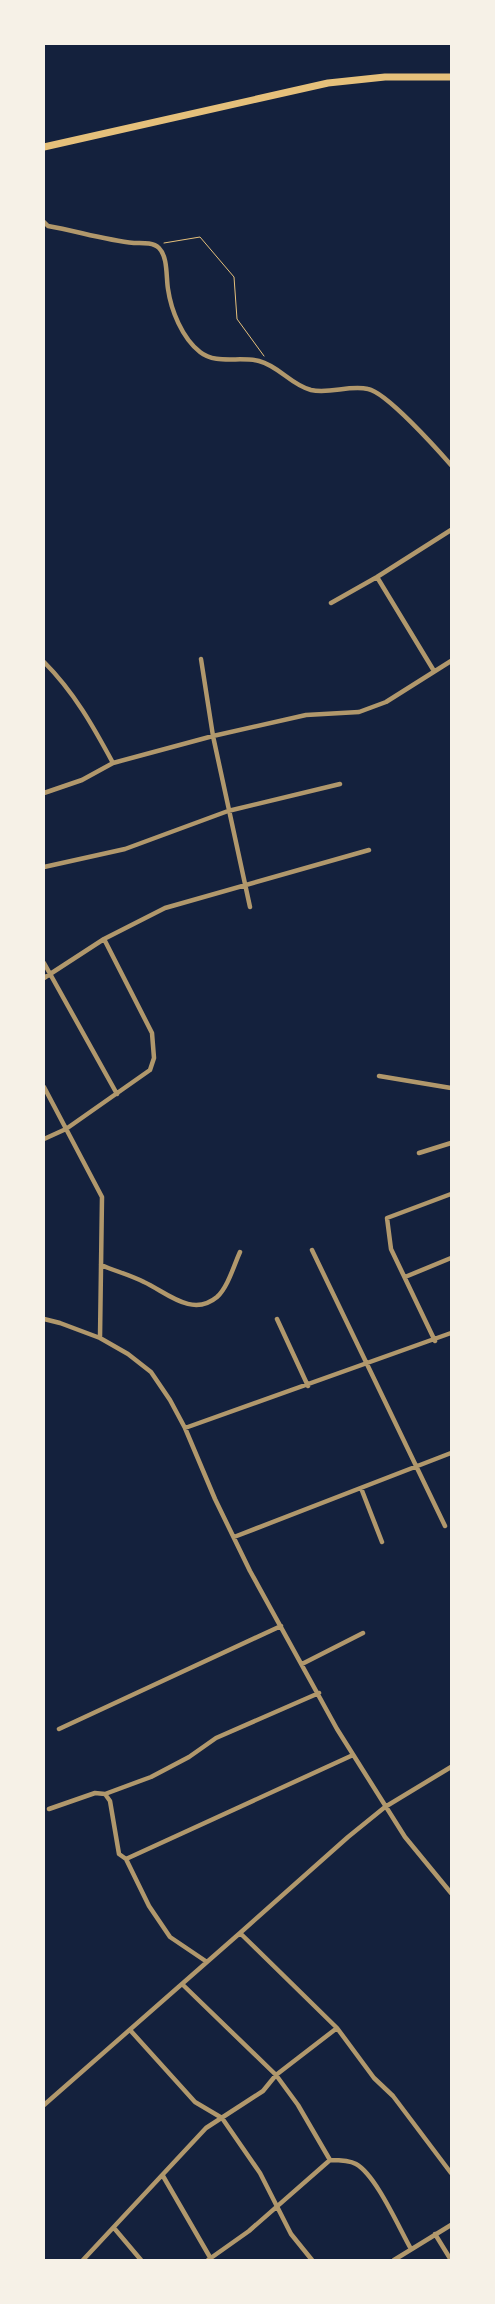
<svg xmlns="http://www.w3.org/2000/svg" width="495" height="2304" font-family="Inter,sans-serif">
<rect width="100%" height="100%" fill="#14213d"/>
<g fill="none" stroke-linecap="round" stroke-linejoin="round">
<path stroke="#e5c07b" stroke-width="1" d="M164 243 200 237 234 277 237 319 264 356"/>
<path stroke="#b1986c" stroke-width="4.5" d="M44 222 48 226C77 231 104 240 134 243 142 243 153 242 159 248 168 257 166 277 168 289 171 310 182 338 200 352 216 365 240 356 259 361 279 366 291 385 311 390 330 394 349 385 368 389 386 392 437 449 451 465
M377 577 434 671
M331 603 377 577 451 530
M201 659 213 736 250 907
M44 662C74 692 93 726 113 763
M44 793 82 780 113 763 213 736 306 715 359 712 386 702 451 661
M44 867 125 849 228 811 340 784
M44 963 117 1094
M44 978 104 939 165 908 369 850
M379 1076 451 1088
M44 1087 102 1197 100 1338
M44 1139 66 1129 150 1070 154 1058 152 1033 104 939
M419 1153 451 1143
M312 1250 445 1526
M101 1265C115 1271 130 1275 144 1282 166 1292 192 1318 217 1297 228 1287 234 1265 240 1252
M405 1277 451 1258
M44 1319 60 1323 100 1338 128 1354 151 1372 170 1400 185 1428 215 1499 250 1571 337 1729 405 1837 451 1893
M277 1319 308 1386
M435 1341 391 1249 387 1218 451 1194
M185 1428 451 1333
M361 1488 382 1542
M234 1537 451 1453
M302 1664 363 1633
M59 1729 281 1626
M451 1767 385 1807 348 1837 240 1933 337 2028 374 2078 393 2096 451 2173
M105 1794 151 1777 189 1757 216 1738 319 1693
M49 1809 95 1793 105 1794 110 1801 119 1854 126 1859 353 1755
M126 1859 149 1906 170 1937 207 1962
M182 1984 276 2075 298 2105 330 2160
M130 2030 195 2102 222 2118 260 2173 291 2234 312 2260
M44 2105 240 1933
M163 2176 211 2259
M114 2228 141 2260
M435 2234 451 2260
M83 2260 206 2128 263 2091 276 2075 337 2028
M208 2260 249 2231 330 2160C338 2160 349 2160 356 2164 376 2175 399 2228 411 2249
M394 2260 451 2225"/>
<path stroke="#e5c07b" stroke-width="7" d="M44 147 328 83 385 77H451"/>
</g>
<rect width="495" height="2304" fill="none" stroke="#f6f1e7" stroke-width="90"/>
</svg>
